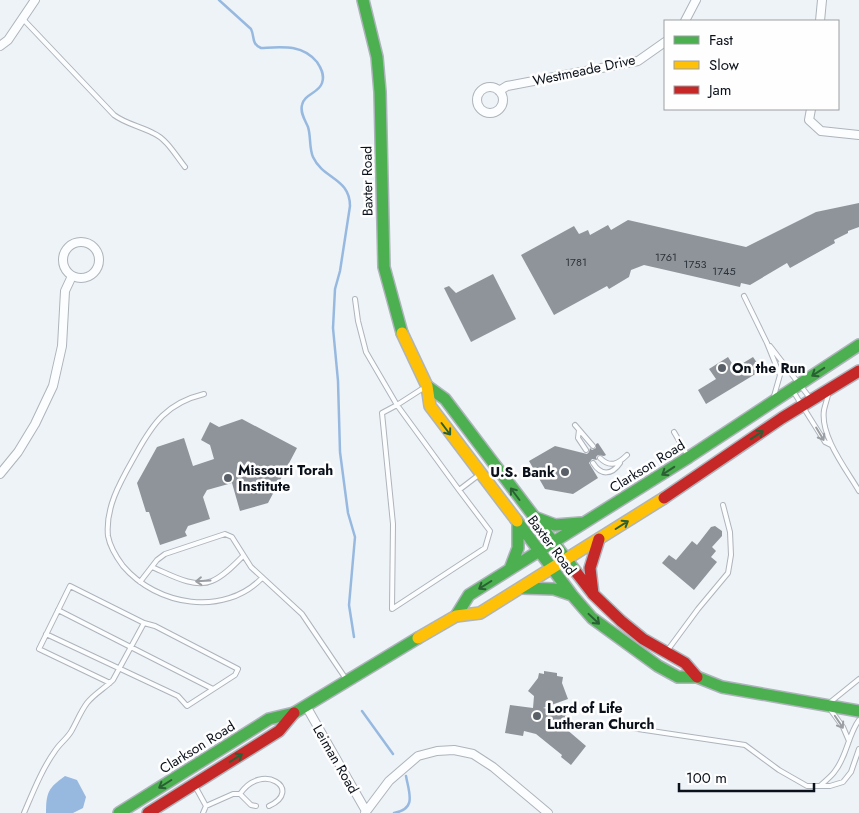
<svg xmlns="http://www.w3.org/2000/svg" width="859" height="813" font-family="Jost,sans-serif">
<rect width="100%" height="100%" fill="#eef3f8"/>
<path fill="#97b9e0" d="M65 776 77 780 86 797 83 808 73 813H46C46 793 48 788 65 776Z"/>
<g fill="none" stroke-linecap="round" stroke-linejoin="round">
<path stroke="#97b9e0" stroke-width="2.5" d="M219 0 251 29C255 37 251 44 261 48 282 47 302 44 317 62 321 68 325 75 322 83 319 93 304 94 302 105 300 113 305 120 308 127 311 136 309 148 313 157 323 179 350 178 350 206L340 271 335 289 333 328 338 381 340 452 348 513 355 537 349 605 354 637
M362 711 393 754
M394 813C417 809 409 793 406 776"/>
</g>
<path fill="#8f949a" d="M859 203V227L848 231V233L834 240 835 243 790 268 787 263 750 285 741 283 740 287 644 265 631 270 629 277 609 289 607 286 554 315 521 255 574 226 579 234 588 230 590 235 608 225 611 230 628 220 746 247 816 212Z
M493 274 516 319 471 342 444 288 449 286 456 293Z
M728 357 735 368 753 357 762 370 706 404 698 390 716 379 709 369Z
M242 419 297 448 268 503 240 511 232 483 207 490 203 497 210 519 188 526 185 532 187 536 160 545 149 512H146L137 483 157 447 184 438 193 466 214 459 210 445 201 440 210 422 219 427Z
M598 443 606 455 604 456 598 455 596 457 597 460 592 459 589 463 598 478 573 494 545 489 529 461 555 446 587 454 589 452 590 448 592 450 596 448V444Z
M715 526 722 531V536L712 547 716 551 711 557 717 562 694 590 662 563 669 555 676 560 692 541 697 545 711 527Z
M544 671 557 673V676L563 677 562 683 568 699 543 708 568 712 565 728 586 746 571 765 561 757 562 755 536 734 524 731 523 736 505 733 510 705 533 708 534 696 528 691 538 678 539 673 544 674Z"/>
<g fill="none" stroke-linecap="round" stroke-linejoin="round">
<g stroke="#aeb4bb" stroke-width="6">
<path id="lane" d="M22 18 114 115C126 124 140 126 153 133 167 139 176 156 185 167
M744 296 767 343 780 375 774 396
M355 299 358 321 366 352 397 405 382 413 393 524 392 609 485 548 490 531 459 490 480 474
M770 346 810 398
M425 387 397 405 459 490
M793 391 825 442 831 445
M204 394C167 403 153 423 136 454 122 479 105 506 108 536 110 547 117 558 123 566 157 606 224 617 262 578
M828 395C827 400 825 405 824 410 820 436 846 469 859 491
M575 425 593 446
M579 430 578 438 586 450
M674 432 688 456
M600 458C610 468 618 464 627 455
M593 463C601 476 612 475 620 463
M152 567C169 574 194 589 212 581 224 576 234 565 243 556
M140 582 157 560 165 554 225 534 232 537 251 567 302 614 346 679
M58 610 213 689
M46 634 178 696 187 706 235 675 238 669 155 626 144 623
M667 651 698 609 728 573 731 555 730 532 723 505
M828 704 859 679
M830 709 843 727 849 741
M618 726 745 745 779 770 807 786H830L843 782 851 772 859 749
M821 785C825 781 832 776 835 771 847 756 848 735 859 720
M195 786 206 806 203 813
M206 806 233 794H240
M256 806 251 805 240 794C262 761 304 790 269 806
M24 813C33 792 42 769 55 751 60 743 68 738 72 730 77 721 81 711 87 703 94 694 105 688 113 680L144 623 70 586 39 649 110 683"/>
</g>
<g stroke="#aeb4bb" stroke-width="10">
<path id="street" d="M685 21 696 0
M820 21 822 0
M0 46 8 40 35 0
M477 100a13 13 0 1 1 26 0a13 13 0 1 1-26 0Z
M499 91 507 86 638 61 665 42
M811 109 809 120 821 131 859 135
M63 260a18 18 0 1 1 36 0a18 18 0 1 1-36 0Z
M0 474 18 452 35 424 53 386 62 346 65 291 72 276
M306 706 366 811
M365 813 389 781 418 756 437 751 454 750 473 754 493 767 548 813"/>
</g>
<g stroke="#aeb4bb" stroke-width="14">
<path id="fast" d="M363 0 377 57 380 92 384 267 402 333
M427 386 445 399 576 572
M534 517 555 525 581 523
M517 521 572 595 592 618 658 666 678 677H697L722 687 859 711
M510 569 518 548V524
M521 588 554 589 572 595
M456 616 469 595 689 457 859 345
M119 813 269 719 294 713 418 638"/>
</g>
<g stroke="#aeb4bb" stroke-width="14">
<path id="slow" d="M402 333 427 386 430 406 517 521
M418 638 456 616 480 613 664 498"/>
</g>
<g stroke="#aeb4bb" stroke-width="14">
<path id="jam" d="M664 498 782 418 859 371
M576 572 593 594 621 621 643 639 685 663 697 677
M593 594 590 568 599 539
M148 813 279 731 294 713"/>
</g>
<use href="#lane" stroke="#fcfdfe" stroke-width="4"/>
<use href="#street" stroke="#fcfdfe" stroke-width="8"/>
<use href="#fast" stroke="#4caf50" stroke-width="11"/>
<use href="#slow" stroke="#ffc107" stroke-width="11"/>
<use href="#jam" stroke="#c62828" stroke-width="11"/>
</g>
<defs><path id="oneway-shaft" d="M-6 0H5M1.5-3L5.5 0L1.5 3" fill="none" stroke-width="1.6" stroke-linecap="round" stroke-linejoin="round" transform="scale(1.25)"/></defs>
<g stroke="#2b6035">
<use href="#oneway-shaft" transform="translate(818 372) rotate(147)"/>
<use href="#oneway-shaft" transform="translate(446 429) rotate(53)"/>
<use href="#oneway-shaft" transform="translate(757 435) rotate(-34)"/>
<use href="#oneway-shaft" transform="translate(668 471) rotate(147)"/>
<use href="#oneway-shaft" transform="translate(515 494) rotate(-127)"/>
<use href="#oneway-shaft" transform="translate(622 525) rotate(-32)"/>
<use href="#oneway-shaft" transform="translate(485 585) rotate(148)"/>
<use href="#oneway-shaft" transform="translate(594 619) rotate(43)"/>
<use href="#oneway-shaft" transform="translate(236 758) rotate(-32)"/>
<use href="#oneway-shaft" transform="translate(165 784) rotate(148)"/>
</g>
<g stroke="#9b9fa3">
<use href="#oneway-shaft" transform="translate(820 434) rotate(59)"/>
<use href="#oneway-shaft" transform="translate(203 581) rotate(177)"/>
<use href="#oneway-shaft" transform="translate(839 722) rotate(56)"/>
</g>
<g fill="#5a6068" stroke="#fefefe" stroke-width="2">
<circle cx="722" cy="368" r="5"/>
<circle cx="565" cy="472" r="5"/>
<circle cx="228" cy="478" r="5"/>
<circle cx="537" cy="716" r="5"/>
</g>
<g text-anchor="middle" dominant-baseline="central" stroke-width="5" stroke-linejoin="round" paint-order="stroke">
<g font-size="11" fill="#2b323a">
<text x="666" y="257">1761</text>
<text x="576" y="262">1781</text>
<text x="695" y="264">1753</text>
<text x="724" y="271">1745</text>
</g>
<g font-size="14" fill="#0a111a" stroke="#fefefe">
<text transform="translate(584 70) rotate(-12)">Westmeade Drive</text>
<text transform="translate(367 181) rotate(-91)">Baxter Road</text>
<text transform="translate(647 466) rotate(-32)">Clarkson Road</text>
<text transform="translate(552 545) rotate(53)">Baxter Road</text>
<text transform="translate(197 747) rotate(-32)">Clarkson Road</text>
<text transform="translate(336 759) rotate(60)">Leiman Road</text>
</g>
<g font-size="14" font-weight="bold" fill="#0a111a" stroke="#fefefe" text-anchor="start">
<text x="732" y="368">On the Run</text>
<text x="238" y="470">Missouri Torah<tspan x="238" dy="16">Institute</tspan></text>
<text x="555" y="472" text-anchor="end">U.S. Bank</text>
<text x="547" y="708">Lord of Life<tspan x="547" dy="16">Lutheran Church</tspan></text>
</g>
</g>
<rect x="664" y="20" width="175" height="90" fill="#fefefe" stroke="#9c9fa3"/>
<rect x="674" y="36" width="25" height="8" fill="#4caf50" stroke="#9c9fa3"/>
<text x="709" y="45" font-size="15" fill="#0a111a">Fast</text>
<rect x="674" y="61" width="25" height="8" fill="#ffc107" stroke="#9c9fa3"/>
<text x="709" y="70" font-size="15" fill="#0a111a">Slow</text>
<rect x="674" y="86" width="25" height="8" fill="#c62828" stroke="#9c9fa3"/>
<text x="709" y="95" font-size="15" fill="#0a111a">Jam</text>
<path d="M679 783v8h135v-8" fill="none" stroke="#0a111a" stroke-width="2.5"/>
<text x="686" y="783" font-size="15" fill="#0a111a" stroke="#fefefe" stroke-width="4" paint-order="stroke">100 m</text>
</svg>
